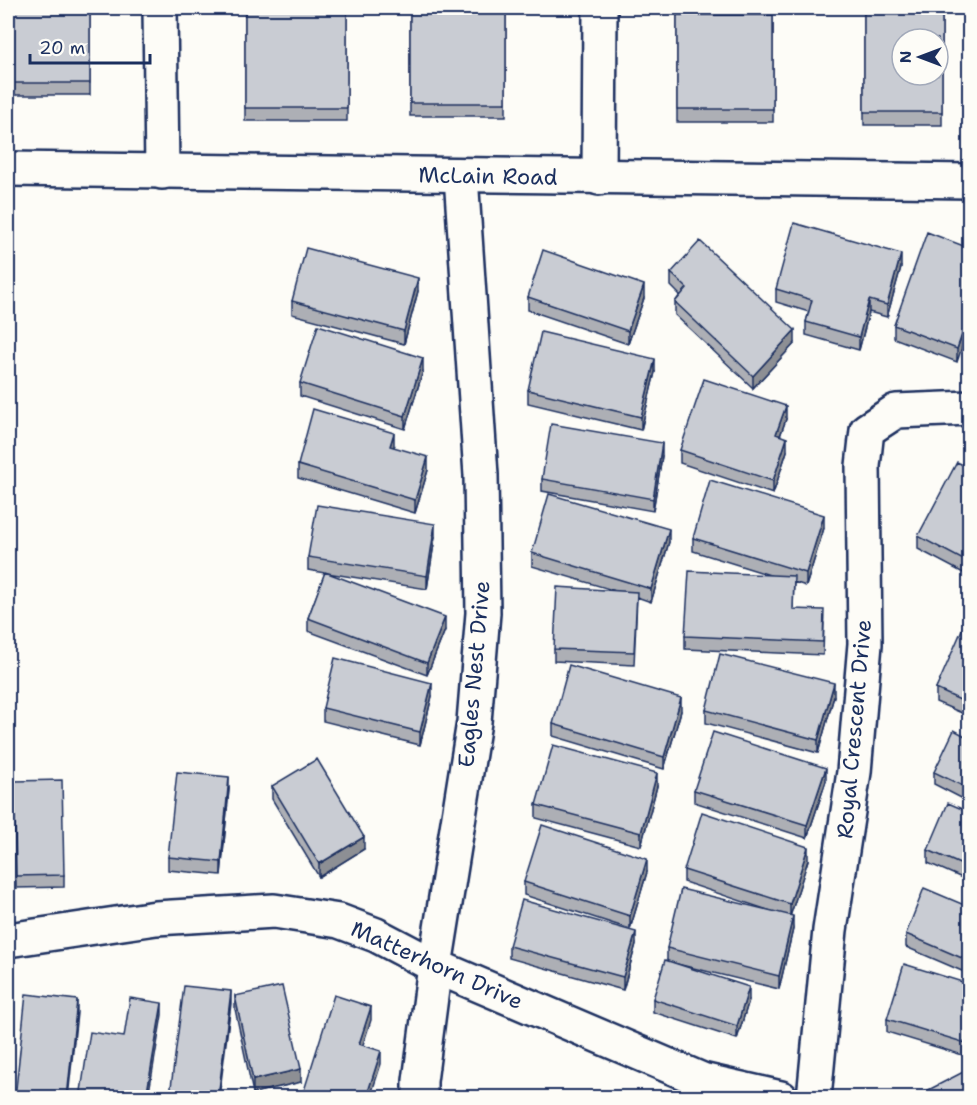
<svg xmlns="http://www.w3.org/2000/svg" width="977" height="1105" font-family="'Shantell Sans',sans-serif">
<rect width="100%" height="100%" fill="#fdfcf7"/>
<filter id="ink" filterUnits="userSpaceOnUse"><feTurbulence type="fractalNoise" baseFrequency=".0167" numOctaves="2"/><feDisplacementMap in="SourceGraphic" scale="12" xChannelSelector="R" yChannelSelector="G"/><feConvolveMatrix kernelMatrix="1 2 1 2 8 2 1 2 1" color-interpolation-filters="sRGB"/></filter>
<g filter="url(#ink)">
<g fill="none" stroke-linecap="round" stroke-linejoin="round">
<g stroke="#1b2f5e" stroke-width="38">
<path id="street" d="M160 8 162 172
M599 178 600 8
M8 940 156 918 274 911 339 921 376 935 435 966 702 1080 781 1098
M420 1098V1081L435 966 474 722 483 613 481 475 461 176
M814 1098 830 930 854 772 865 644 863 466 867 430 896 411 970 408"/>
</g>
<g stroke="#1b2f5e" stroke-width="38">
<path id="secondary" d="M8 169 970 181"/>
</g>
<use href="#street" stroke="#fdfcf7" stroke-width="33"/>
<use href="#secondary" stroke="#fdfcf7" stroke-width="33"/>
</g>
<path fill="#adafb5" stroke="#1b2f5e" stroke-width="1.5" d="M8 8H90V95H8Z
M245 8H347V121H245Z
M681 8H773V10H681Z
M864 8H942V125H864Z
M410 12H506V116H410Z
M677 15H773V122H677Z
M969 248 957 362 894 338V325Z
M901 267 887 317 869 312 859 350 806 335V322L809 312 776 302V289Z
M671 273 795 343 753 388 675 315V302L680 295 671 286Z
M418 291 404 344 292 314V301Z
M528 297 644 298 628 344 528 310Z
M423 371 405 429 300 396V383Z
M655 372 641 430 528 403V390Z
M786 419 780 436 787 451 773 494 680 463V450Z
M394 446 393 447 428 470 415 513 298 478V465Z
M662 456 653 511 542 491V479Z
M969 468V576L918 549V536Z
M824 528 806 586 794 582 793 609 824 623 823 655 685 649V636L770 575 693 551V538Z
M435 537 427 589 327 573 445 630 427 675 308 631V618L325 573 308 570V557Z
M669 542 651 602 637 597 634 665 554 661V649L613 590 532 566V553Z
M969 627V716L936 702V689Z
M432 696 420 745 323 721V708Z
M834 696 818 753 706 723V710Z
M681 711 664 769 553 736V724Z
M969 738V802L934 784V772Z
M14 781 64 875V887L16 888Z
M826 781 807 838 694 802V790Z
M272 786 364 849 319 877 272 799Z
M657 786 641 846 536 818V805Z
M229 789 221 875 168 870V857Z
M969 812V881L928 863V850Z
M808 860 790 916 793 929 779 989 673 963 749 1000 737 1039 653 1012V999L667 961V948L774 912 684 882V870Z
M647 872 630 929 524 895V882Z
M969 907V974L906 947V934Z
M636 944 623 990 509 958V946Z
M969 984V1057L887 1032V1019Z
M235 996 301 1082 253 1093 235 1009Z"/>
<path fill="#8d8f94" stroke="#1b2f5e" stroke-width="1.5" d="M901 254V267L887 317V305Z
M418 278V291L404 344V331Z
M644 285V298L628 344V331Z
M869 300V312L859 350V337Z
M969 314V327L957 362V349Z
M795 330V343L753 388V376Z
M423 358V371L405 429V416Z
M655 359V372L641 430V417Z
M786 406V419L776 447V434Z
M394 433V446L390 458V446Z
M787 438V451L773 494V481Z
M662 443V456L653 511V499Z
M428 457V470L415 513V500Z
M824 515V528L806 586V573Z
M435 524V537L427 589V576Z
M669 529V542L651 602V589Z
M445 617V630L427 675V663Z
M432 683V696L420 745V732Z
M834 683V696L818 753V740Z
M681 698V711L664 769V757Z
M826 768V781L807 838V825Z
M657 773V786L641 846V833Z
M229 777V789L221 875V862Z
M364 837V849L319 877V864Z
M808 847V860L790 917V904Z
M647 859V872L630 929V916Z
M793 916V929L779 989V976Z
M636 932V944L623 990V977Z
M749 987V1000L737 1039V1026Z
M231 991V1004L219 1098H218Z
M77 1000V1013L68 1098H67Z
M162 1003V1015L148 1098H146Z
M371 1007V1020L359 1057V1044Z
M381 1051V1064L370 1098H366Z
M301 1069V1082L253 1093V1080Z"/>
<path fill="#c9ccd3" stroke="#1b2f5e" stroke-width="1.5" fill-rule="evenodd" d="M8 8H90V83H8Z
M245 8H347V108H245Z
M864 8H942V112H864ZM902 39H938V75H902Z
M410 12H506V103H410Z
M677 15H773V109H677Z
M794 223 901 254 887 305 869 300 859 337 806 322 812 300 776 289Z
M927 232 969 248V314L957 349 894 325Z
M700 241 795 330 753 376 675 302 687 288 671 273Z
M306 248 418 278 404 331 292 301Z
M543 250 644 285 628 331 528 297Z
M318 325 423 358 405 416 300 383Z
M541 332 655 359 641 417 528 390Z
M704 379 786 406 776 434 787 438 773 481 680 450Z
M313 409 394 433 390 446 428 457 415 500 298 465Z
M551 424 662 443 653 499 542 479Z
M957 462 969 468V563L918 536Z
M710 480 824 515 806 573 693 538Z
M549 494 669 529 651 589 532 553Z
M317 505 435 524 427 576 308 557Z
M689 571 794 576 793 609 824 610 823 642 685 636Z
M325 572 445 617 427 663 308 618Z
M557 587 637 592 634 652 554 649Z
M964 625 969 627V704L936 689Z
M720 654 834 683 818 740 706 710Z
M335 658 432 683 420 732 323 708Z
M569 665 681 698 664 757 553 724Z
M954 730 969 738V789L934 772Z
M713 732 826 768 807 825 694 790Z
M553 745 657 773 641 833 536 805Z
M317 759 364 837 319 864 272 786Z
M177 772 229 777 221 862 168 857Z
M62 780 64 875 16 876 14 781Z
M948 803 969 812V868L928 850Z
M702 812 808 847 790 904 684 870Z
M542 825 647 859 630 916 524 882Z
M924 888 969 907V961L906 934Z
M681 889 793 916 779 976 667 948Z
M522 900 636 932 623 977 509 946Z
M665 960 749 987 737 1026 653 999Z
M904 964 969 984V1044L887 1019Z
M184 986 231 991 218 1098H187L170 1095Z
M282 986 301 1069 253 1080 235 996Z
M26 994 77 1000 67 1098H15Z
M334 995 371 1007 359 1044 381 1051 366 1098H304L302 1097Z
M130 998 162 1003 146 1098H80L90 1032 124 1037Z
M969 1069V1098H913Z"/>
</g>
<g text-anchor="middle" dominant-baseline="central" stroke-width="6" stroke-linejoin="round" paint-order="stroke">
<g font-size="22" fill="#1b2f5e" stroke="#fdfcf7">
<text transform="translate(488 176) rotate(1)">McLain Road</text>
<text transform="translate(474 674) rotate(-85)">Eagles Nest Drive</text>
<text transform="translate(854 729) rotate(-85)">Royal Crescent Drive</text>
<text transform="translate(437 965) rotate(24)">Matterhorn Drive</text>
</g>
</g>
<rect width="977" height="1105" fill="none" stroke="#fdfcf7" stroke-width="30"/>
<rect x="15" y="15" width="947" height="1075" fill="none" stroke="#1b2f5e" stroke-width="2" filter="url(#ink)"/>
<g transform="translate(920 57) rotate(270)"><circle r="28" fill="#fdfcf7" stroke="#a3aaba" stroke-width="1.5"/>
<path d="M0-4.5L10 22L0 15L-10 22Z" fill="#1b2f5e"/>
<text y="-9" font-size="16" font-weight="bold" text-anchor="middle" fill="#1b2f5e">N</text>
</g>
<path d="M30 54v9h120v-9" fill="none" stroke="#1b2f5e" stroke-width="3"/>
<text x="39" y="54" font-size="18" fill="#1b2f5e" stroke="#fdfcf7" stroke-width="4.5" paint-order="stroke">20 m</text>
</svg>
